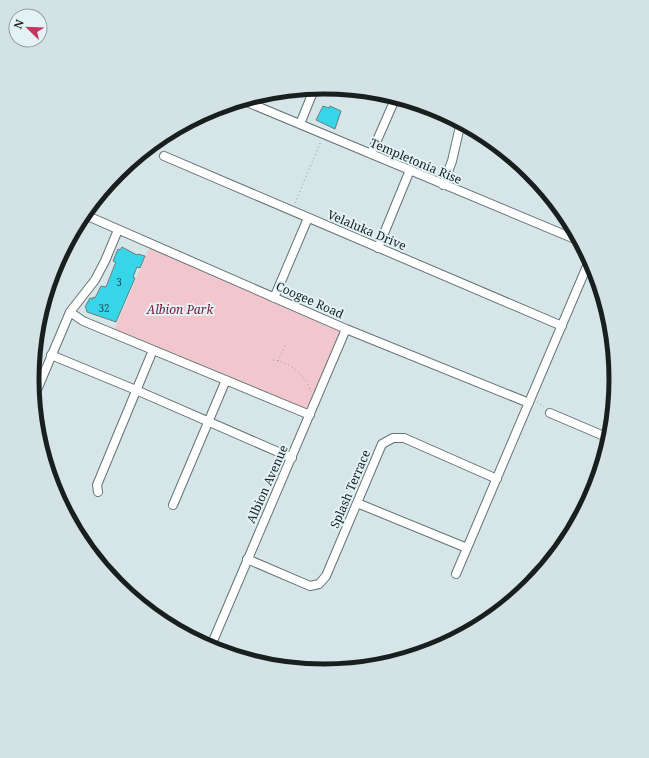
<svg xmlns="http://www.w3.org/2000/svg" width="649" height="758" font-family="'Noto Serif',serif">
<rect width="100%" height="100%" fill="#d6e6e8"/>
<path fill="#f2c6cd" d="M151 244 346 329 310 415 113 333Z"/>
<path fill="#36d5e8" stroke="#6f7d7f" d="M323 106 329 108 330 106 341 111 335 129 316 120Z
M122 247 137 255 138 254 145 256 140 268 137 267 133 277 135 278 116 322 87 312 86 308 85 307 90 298 93 299V297L95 298 101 286 106 287 115 264 116 263 113 261 118 249 120 250Z"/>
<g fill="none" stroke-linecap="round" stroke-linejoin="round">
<g stroke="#637274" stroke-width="10">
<path id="minor" d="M242 100 582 242
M300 124 315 87
M371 154 396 97
M164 156 562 326
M443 185 452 161 461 122
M83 214 346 329 529 403
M378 248 410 170
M274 298 308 218
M70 312 83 321 310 415
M51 355 136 390 292 458
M34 397 70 312 95 280 105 261 118 230
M550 413 611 439
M98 492 97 485 153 350
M357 503 467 548
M173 505 226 380
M247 559 310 586 319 584 326 576 382 444 393 438H404L497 479
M456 574 590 259
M210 648 346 329"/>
</g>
<path stroke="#8e9a9c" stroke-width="1" stroke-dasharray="1 3" stroke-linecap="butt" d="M295 203 321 141
M273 360C290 362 306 375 311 392
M278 361 285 345
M537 402 544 407"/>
<use href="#minor" stroke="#fff" stroke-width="8"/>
</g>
<g text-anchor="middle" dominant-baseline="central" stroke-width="4" stroke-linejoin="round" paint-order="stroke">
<g font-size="10" fill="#204c51">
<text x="119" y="282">3</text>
<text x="104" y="308">32</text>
</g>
<g font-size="12" fill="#191e1f" stroke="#e3f3f5">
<text transform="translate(416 161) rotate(23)">Templetonia Rise</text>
<text transform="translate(367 230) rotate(23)">Velaluka Drive</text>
<text transform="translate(310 300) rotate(24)">Coogee Road</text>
<text transform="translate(267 484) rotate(-66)">Albion Avenue</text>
<text transform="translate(350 489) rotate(-67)">Splash Terrace</text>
</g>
<g font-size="12" font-style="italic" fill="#741936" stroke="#e3f3f5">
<text x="180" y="309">Albion Park</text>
</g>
</g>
<path d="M0 0H649V758H0ZM39 379a285 285 0 1 1 570 0a285 285 0 1 1-570 0Z" fill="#d3e2e4" fill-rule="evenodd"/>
<path fill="none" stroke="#191e1f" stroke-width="5" d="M39 379a285 285 0 1 1 570 0a285 285 0 1 1-570 0Z"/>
<g transform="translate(28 28) rotate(293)"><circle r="19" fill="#e3f3f5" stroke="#929e9f"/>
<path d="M0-3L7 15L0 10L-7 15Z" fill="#c43661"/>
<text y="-6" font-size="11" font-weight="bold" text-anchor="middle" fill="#191e1f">N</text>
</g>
</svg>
